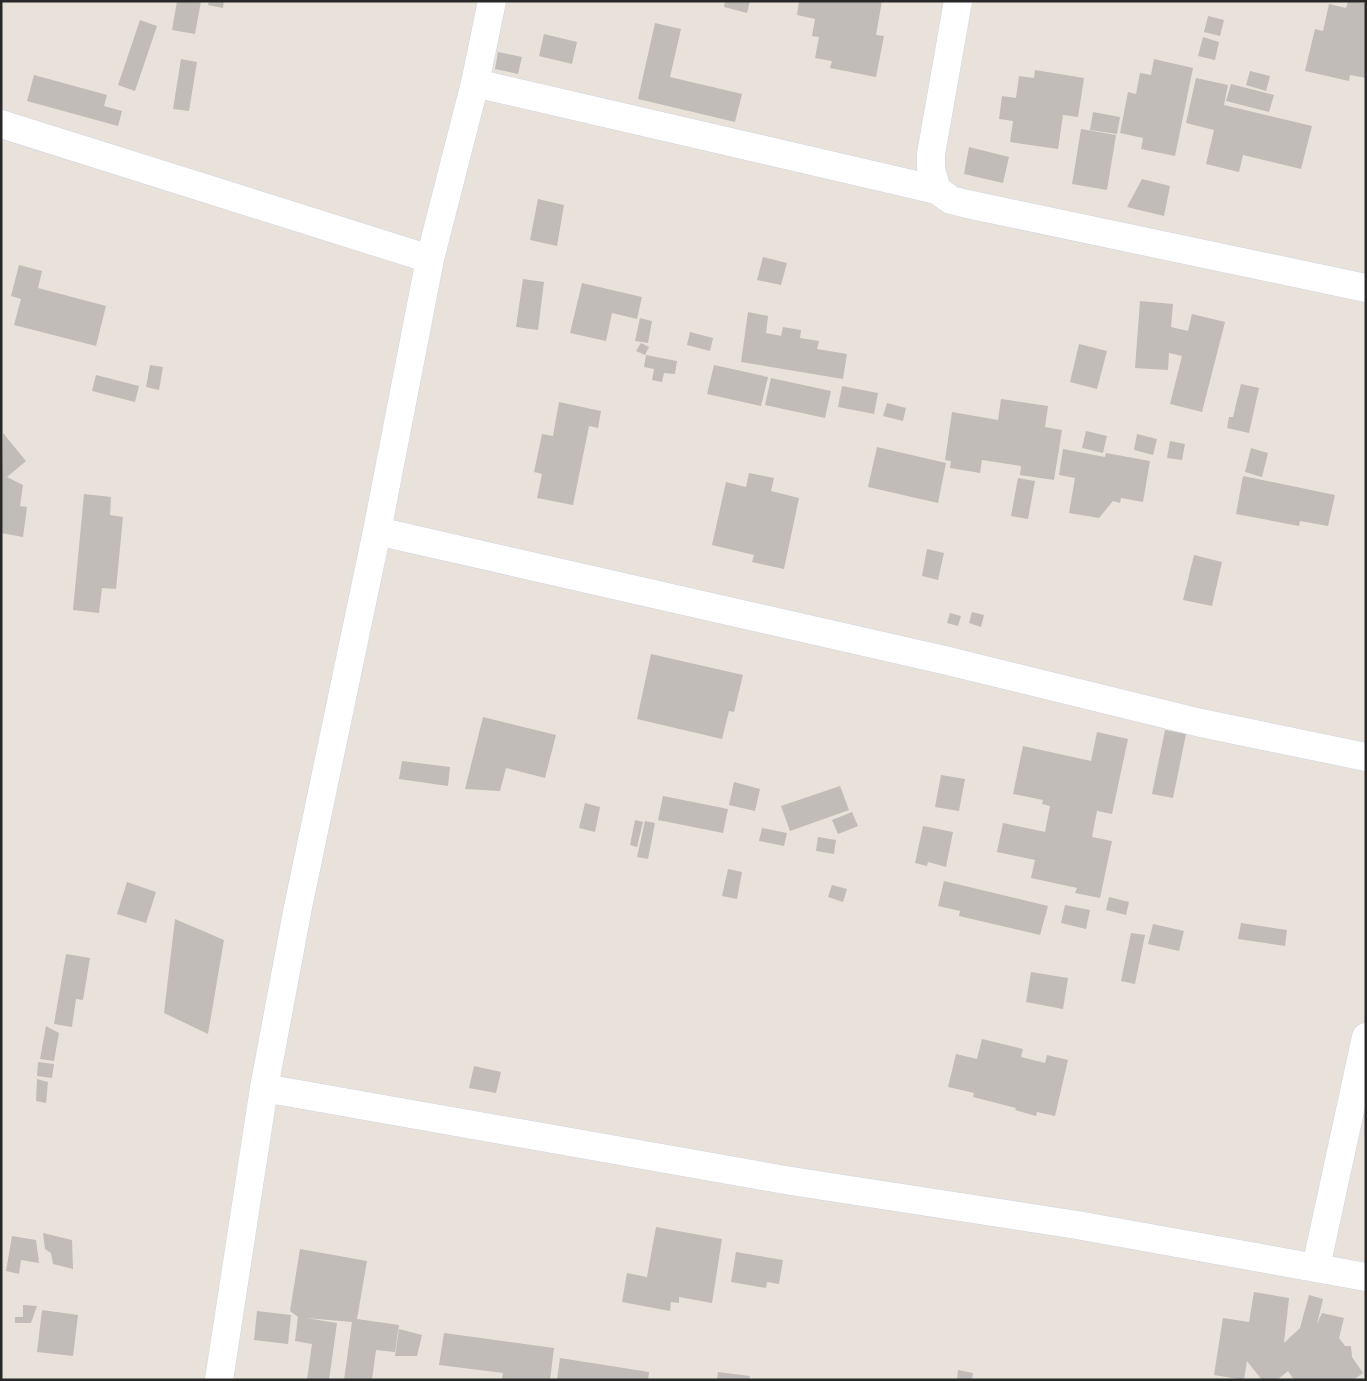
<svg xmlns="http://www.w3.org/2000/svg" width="1367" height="1381" font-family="Quicksand,sans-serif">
<rect width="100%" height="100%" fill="#e9e2da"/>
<path fill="#c1bcb7" d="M177 1H201L195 34 172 30Z
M209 1H224L223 8 208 5Z
M725 1H750L747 13 724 7Z
M799 1H882L876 35 884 36 876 77 830 68 832 61 815 58 819 37 812 36 815 19 797 15Z
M1348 1 1366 3V78L1350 75 1349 81 1305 71 1315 29 1323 31 1329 4 1346 8Z
M1208 16 1224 20 1220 36 1204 32Z
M140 20 157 26 135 91 118 85Z
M655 23 681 29 670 77 742 94 735 122 638 99Z
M544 34 577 42 572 64 539 56Z
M1203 37 1219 42 1215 60 1198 56Z
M498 52 522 57 518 74 495 69Z
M181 59 197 62 189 111 173 109Z
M1154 59 1193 68 1175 156 1141 149 1143 138 1120 133 1128 92 1136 94 1140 73 1151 75Z
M1035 70 1084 78 1078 117 1063 115 1058 149 1010 142 1013 121 999 119 1002 96 1016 98 1019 76 1034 78Z
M1250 71 1270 76 1266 91 1246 85Z
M34 75 107 95 104 106 122 111 118 126 27 101Z
M1196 78 1228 85 1224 105 1312 126 1301 169 1243 155 1239 172 1206 164 1214 130 1186 123Z
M1231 84 1274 95 1269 112 1226 101Z
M1093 112 1120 117 1117 134 1090 130Z
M1081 129 1116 135 1107 190 1072 184Z
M969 147 1009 157 1003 183 964 174Z
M1142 179 1170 186 1164 216 1127 207Z
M538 199 564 205 557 246 530 240Z
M763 257 787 263 781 285 757 280Z
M19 265 42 271 38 288 106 306 96 346 14 325 21 299 11 296Z
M523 279 544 282 538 330 516 327Z
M582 283 642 297 637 319 612 313 606 341 570 333Z
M1140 301 1173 304 1171 327 1188 331 1192 314 1225 322 1202 412 1170 404 1182 356 1169 353 1168 370 1135 368Z
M748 312 768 316 766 333 781 336 783 327 801 330 800 338 819 341 817 349 847 354 843 379 741 362Z
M640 318 652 321 648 343 635 341Z
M690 332 713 338 710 351 687 345Z
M641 343 649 347 645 355 636 351Z
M1079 344 1107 351 1097 389 1070 382Z
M646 355 677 361 675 374 664 373 662 382 652 380 654 369 644 367Z
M150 365 163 367 159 390 146 387Z
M714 365 768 377 761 406 707 394Z
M96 375 139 386 135 402 92 391Z
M771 378 831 391 825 418 765 405Z
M1241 384 1259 388 1249 433 1227 428 1229 417H1233Z
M842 386 878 393 874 414 838 407Z
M1001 399 1048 406 1045 427 1062 430 1054 480 1020 475 1021 466 982 460 980 473 950 468 951 461 945 460 952 412 998 420Z
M559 402 601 411 598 428 589 426 573 505 537 498 542 474 534 472 542 434 553 436Z
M887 403 906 408 903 421 883 416Z
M1086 431 1107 436 1103 453 1082 448Z
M3 433 26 461 7 477 23 485 20 506 27 507 23 537 1 533Z
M1137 434 1157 439 1153 455 1134 450Z
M1170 441 1185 444 1182 460 1167 458Z
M877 447 946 463 938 503 868 487Z
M1251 448 1268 453 1262 477 1245 472Z
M1063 449 1105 457 1106 453 1150 461 1143 502 1121 498 1120 503 1113 501 1099 518 1069 513 1075 478 1059 475Z
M749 473 774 478 771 491 799 498 784 569 752 562 754 555 712 545 726 482 746 487Z
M1243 476 1335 495 1328 526 1300 521 1299 526 1236 514Z
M1018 478 1035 481 1028 519 1011 516Z
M84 494 111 497 110 515 123 517 116 589 102 588 99 613 73 610Z
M927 549 944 553 938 580 922 576Z
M1194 555 1222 562 1212 606 1183 600Z
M972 612 984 615 981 627 969 623Z
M950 613 961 616 958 626 947 623Z
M651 654 743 675 734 712 729 711 722 739 637 719Z
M483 717 556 735 545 778 506 768 500 791 465 789Z
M1165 730 1186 734 1173 798 1152 794Z
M1097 732 1128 739 1112 814 1097 811 1092 837 1112 841 1100 898 1075 893 1077 888 1031 878 1035 860 997 852 1003 823 1045 832 1050 806 1042 804 1043 800 1013 794 1023 746 1091 761Z
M402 761 450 767 448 786 399 779Z
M941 775 965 779 959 811 935 807Z
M734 782 760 789 755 811 729 805Z
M840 786 849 810 790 831 781 806Z
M663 796 728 809 723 833 658 820Z
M585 803 600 807 595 832 579 828Z
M852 812 858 826 838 834 832 820Z
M635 820 643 822 637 847 630 845Z
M645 821 655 823 648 859 637 857Z
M923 826 953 832 946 867 928 862 927 866 915 863Z
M762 828 787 833 784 846 759 841Z
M818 837 836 840 834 854 816 851Z
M728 869 742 872 737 899 722 896Z
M944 881 1048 906 1040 935 959 916 960 911 938 906Z
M127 882 156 892 146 923 117 914Z
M832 885 847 889 843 902 828 897Z
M1109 897 1129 902 1126 915 1106 910Z
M1065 905 1090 910 1086 929 1061 923Z
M175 919 224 940 208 1034 164 1013Z
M1241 923 1287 930 1285 946 1238 939Z
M1153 924 1184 931 1179 951 1148 944Z
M1131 933 1145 935 1135 984 1121 981Z
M66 954 90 958 83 1000 76 999 72 1027 54 1024Z
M1031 972 1068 978 1063 1009 1026 1002Z
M46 1026 59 1033 54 1061 40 1059Z
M982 1039 1023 1049 1021 1057 1045 1063 1047 1055 1068 1060 1055 1116 1037 1112 1036 1116 1015 1110 1016 1108 973 1097 974 1093 948 1087 956 1054 977 1059Z
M38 1062 54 1064 52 1078 37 1076Z
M474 1066 501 1072 496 1093 469 1088Z
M37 1079 48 1082 46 1103 36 1101Z
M656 1227 722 1239 712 1303 679 1297V1303L671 1302 670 1311 622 1302 627 1273 647 1277Z
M43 1233 72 1240 73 1269 53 1264 51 1253 45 1249Z
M12 1236 36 1240 39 1263 21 1260 19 1274 6 1271Z
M300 1249 367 1261 357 1319 399 1325 395 1352 376 1350 372 1380H344L352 1322 306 1318 337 1323 329 1380H307L312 1344 295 1341 298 1317 290 1311Z
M736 1252 783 1260 779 1284 767 1282 766 1288 731 1282Z
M1254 1292 1289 1298 1284 1343 1300 1328 1309 1295 1323 1299 1317 1324 1322 1313 1344 1318 1339 1338 1345 1346H1351L1352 1357 1363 1373 1353 1380H1294L1288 1371 1277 1380H1262L1247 1361 1244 1380 1214 1375 1223 1318 1249 1322Z
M23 1305 37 1306 31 1323H15V1317H23Z
M42 1310 78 1315 73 1356 37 1352Z
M257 1311 291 1315 288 1344 254 1340Z
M399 1329 422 1335 417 1356H395Z
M444 1333 554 1348 550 1380H502L503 1373 439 1365Z
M560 1358 649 1372 648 1380H557Z
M958 1370 973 1373 972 1380H957Z
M718 1372 750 1376 749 1380H717Z"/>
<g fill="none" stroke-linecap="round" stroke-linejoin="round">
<g stroke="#cfd4e0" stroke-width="29">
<path id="minor" d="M475 83 937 190 951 200 967 204 1366 288
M1 124 430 259
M937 190 931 169V154L958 1
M377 531 944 660 1201 723 1366 757
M264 1088 791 1181 1077 1225 1366 1277
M1316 1267 1366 1037
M219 1380 264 1088 298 907 377 531 430 259 475 83 492 1"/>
</g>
<use href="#minor" stroke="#fff" stroke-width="28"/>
</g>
<rect width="1367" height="1381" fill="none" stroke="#282828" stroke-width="5"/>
</svg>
